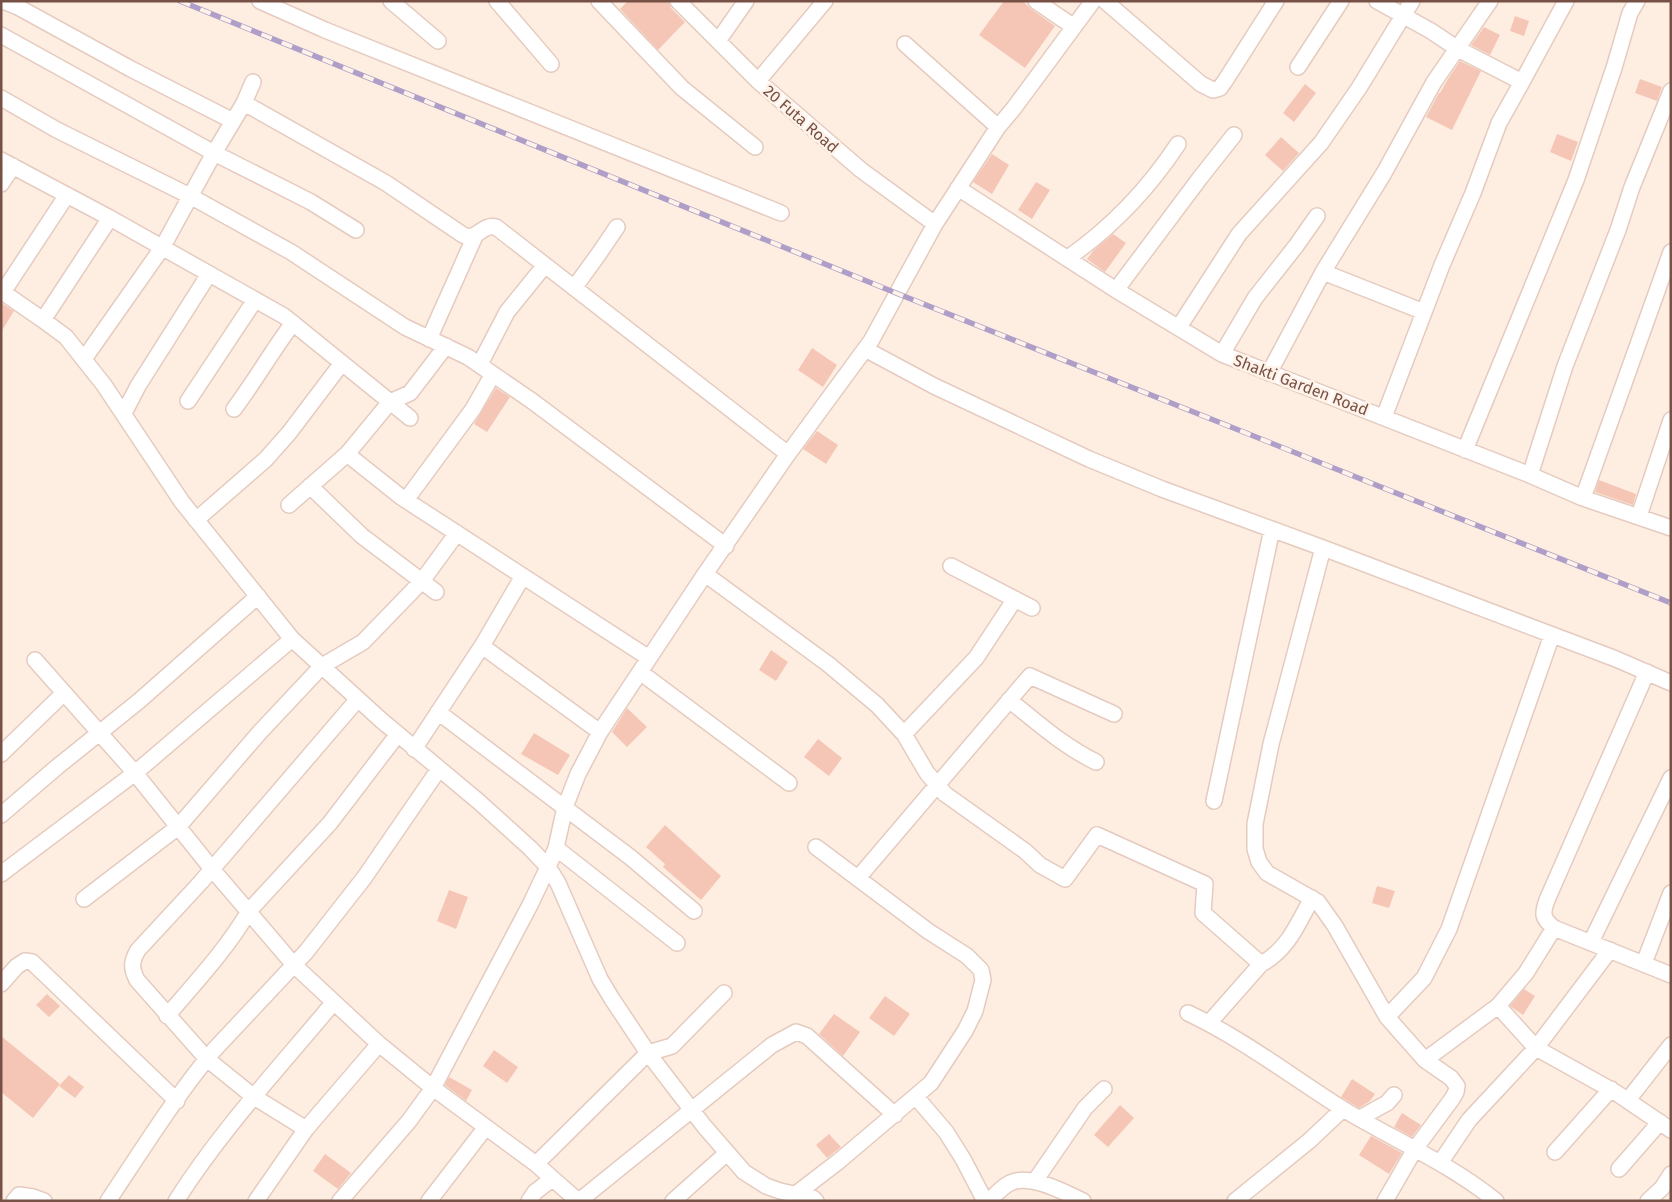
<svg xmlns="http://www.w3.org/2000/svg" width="1672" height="1202" font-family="'Fira Sans',sans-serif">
<rect width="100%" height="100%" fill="#feeee1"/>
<path fill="#f5c6b6" d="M628 1H669L671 8 685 22 658 50 620 9Z
M1004 1H1023L1031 9 1055 26 1025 68 979 35Z
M1515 16 1529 21 1524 36 1510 31Z
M1484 27 1500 35 1490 55 1471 45Z
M1460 61 1481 71 1452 130 1426 117 1439 93H1440L1448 79Z
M1640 79 1662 87 1657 101 1635 93Z
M1305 84 1316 93 1294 122 1283 113Z
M1557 134 1578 142 1571 161 1550 152Z
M1281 137 1299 153 1283 171 1265 155Z
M992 154 1009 165 992 194 973 182Z
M1036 182 1050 190 1032 219 1018 210Z
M1113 234 1126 243 1105 272 1087 259 1094 250Z
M1 303 14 311 1 332Z
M812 348 837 365 823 387 798 370Z
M496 388 510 397 487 432 474 424Z
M817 431 838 445 826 464 803 449Z
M1599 480 1636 494 1633 505 1595 492Z
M771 650 788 662 776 681 759 670Z
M627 708 647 727 627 747 612 732Z
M534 733 570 755 558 775 521 754Z
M818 739 842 758 829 776 804 757Z
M665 825 721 876 701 900 663 867 665 864 646 847Z
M1377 886 1395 891 1389 908 1372 903Z
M449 890 468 897 456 929 437 921Z
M1524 989 1535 996 1523 1015 1510 1006Z
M47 994 60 1006 49 1017 36 1005Z
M885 996 910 1014 894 1036 869 1018Z
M834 1014 860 1032 843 1056 819 1034Z
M1 1036 60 1084 33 1118 1 1092Z
M494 1050 518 1067 507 1083 483 1066Z
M69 1075 84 1087 75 1098 59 1086Z
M449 1077 472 1090 466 1101 445 1085Z
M1352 1079 1375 1094 1370 1101 1359 1108 1341 1097Z
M1120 1105 1134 1118 1108 1147 1094 1135Z
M1402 1113 1421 1125 1412 1137 1394 1127Z
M829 1134 841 1147 827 1158 816 1145Z
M1371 1136 1402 1153 1389 1174 1359 1155Z
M325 1154 351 1173 338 1189 313 1171Z"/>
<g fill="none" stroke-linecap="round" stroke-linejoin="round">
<g stroke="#e5cbbf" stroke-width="18">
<path id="street" d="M3 1 18 7 131 69 233 121
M260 1 325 30 781 213
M391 1 438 41
M497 1 551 64
M599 1 682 88 755 147
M678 1 758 81 861 170 935 224
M1036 1 1074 27
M1105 1 1201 84 1213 90 1220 88 1225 81 1276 1
M1377 1 1431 31 1458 49 1522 82 1566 1
M1 35 214 153 311 202 356 230
M718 41 746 1
M905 44 998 127
M1298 67 1341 1
M758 81 825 1
M1 98 57 130 190 196 291 252 405 327 468 357 532 401 726 546
M244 103 386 183 463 235C477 242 482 223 496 227L788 454
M1 160 110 218 284 316 410 418
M1 184 13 166
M958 188 1116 290 1222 354 1530 475 1583 498 1671 528
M1068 258C1112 227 1149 188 1178 144
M1323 272 1424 312
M574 288 598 255 617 227
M1116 290 1200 178 1234 135
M1 291 43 320 66 337 104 385 182 502 292 639 381 720 478 801 530 848 548 867 558 883 600 979 612 999 648 1053 704 1126 744 1172 766 1186 780 1191 813 1198 816 1201
M3 292 67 195
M43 320 110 218
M1179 327 1239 234 1321 143 1359 88 1412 1
M429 339 475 236
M865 349 934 386 1089 459 1162 489 1323 548 1616 659 1671 683
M1222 354 1255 298 1296 246 1317 216
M84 359 162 248 214 153 244 103 253 82
M480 364 507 312 545 265
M1269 373 1323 272 1384 173 1434 82 1490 1
M188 401 255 300
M234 409C255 381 272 351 293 323
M124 413 138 386 209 274
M1384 417 1442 265 1473 193 1499 123 1522 82
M1465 450 1576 180 1614 68 1630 13 1637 1
M347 454 401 497 649 658
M1530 475 1565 366 1618 230 1632 187 1671 91
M310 486 362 536 436 592
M1583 498 1671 252
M406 500 473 409 493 374
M289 505 347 454 390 402 410 393 446 346
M1639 516 1671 420
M196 520 266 459 289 433 342 363
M1323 548 1271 744 1255 824V849L1259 862 1267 873 1318 902 1335 926 1387 1017 1425 1060 1451 1078 1457 1086 1456 1092 1452 1099 1415 1149 1385 1201
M951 566 1032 608
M705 574 828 664 877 705 904 734 927 773 945 794 1025 851 1040 865 1065 879 1097 835 1205 884 1203 913 1261 964 1209 1023
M482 646 600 732
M35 660 135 773 212 869 294 965 379 1044 433 1088 536 1164 578 1201
M640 672 789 783
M1647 672 1547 900C1542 914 1542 918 1554 928L1671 975
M1009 700C1037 722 1063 746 1096 762
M438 712 630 857 694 911
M904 734 976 658 1015 599
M414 749 482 646 523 576
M1 754 64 693
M1214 801 1272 529
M1 815 57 767 139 701 258 596
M556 848 677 943
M1 874 135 773 292 639
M858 878 1030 676 1114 714
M84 899 178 827 260 732 322 666 363 642 422 581 457 533
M1591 942 1671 778
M1644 963 1671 893
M1261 964C1288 950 1298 923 1312 898
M1 984 17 966 25 961 32 962 177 1101
M1498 1006 1536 1048 1615 1092 1671 1130
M1188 1013C1243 1039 1292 1077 1343 1109 1394 1140 1449 1163 1496 1201
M167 1016C195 983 227 949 249 911L330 823 398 734
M1387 1017 1424 978 1449 929 1552 635
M1425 1060 1498 1006 1526 973 1554 928
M916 1097 946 1132 963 1159 985 1201
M1628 1100 1671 1045
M1360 1118 1387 1103 1394 1095
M306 1129 254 1097 207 1059 137 980C131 968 131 962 138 950L201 882 358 699
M1555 1152 1611 1089
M1440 1163 1469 1120 1536 1048 1610 950
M536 1164 648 1053 672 1046 724 993
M1619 1169 1660 1122
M1035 1181 1085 1108 1104 1089
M796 1194 839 1161 931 1083 965 1031 975 1011 983 980 981 970 967 956 928 931 816 847
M14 1201 19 1195 33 1197 44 1201
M108 1201C142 1150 175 1097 214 1050L306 952 364 878 439 769
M176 1201C221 1130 280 1067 333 1003
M256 1201 306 1129 379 1044
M340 1201 409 1121 433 1088 530 905 548 867 556 848 565 807 578 774 600 732 705 574 788 454 871 341 935 224 998 127 1014 108 1093 1
M429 1201 486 1127
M529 1201 535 1192 552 1179
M579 1201 772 1045 796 1032 807 1036 895 1115
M673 1201 727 1153
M989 1201C995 1195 1002 1187 1010 1183 1029 1173 1064 1192 1083 1201
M1235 1201 1309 1141 1343 1109
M1648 1201 1662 1188 1671 1174"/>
</g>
<use href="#street" stroke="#fff" stroke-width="15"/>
<g stroke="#af9fc8" stroke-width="5.5">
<path id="rail" d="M180 1 896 293 1671 603"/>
</g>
<use href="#rail" stroke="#fff3e9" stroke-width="4" stroke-dasharray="11" stroke-linecap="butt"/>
</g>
<g text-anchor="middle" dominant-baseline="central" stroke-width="5" stroke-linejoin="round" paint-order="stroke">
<g font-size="16" fill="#775046" stroke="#fff3e9">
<text transform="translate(801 119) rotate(41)">20 Futa Road</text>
<text transform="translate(1301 385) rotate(21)">Shakti Garden Road</text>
</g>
</g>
<rect width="1672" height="1202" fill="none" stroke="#775046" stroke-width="5"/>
</svg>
